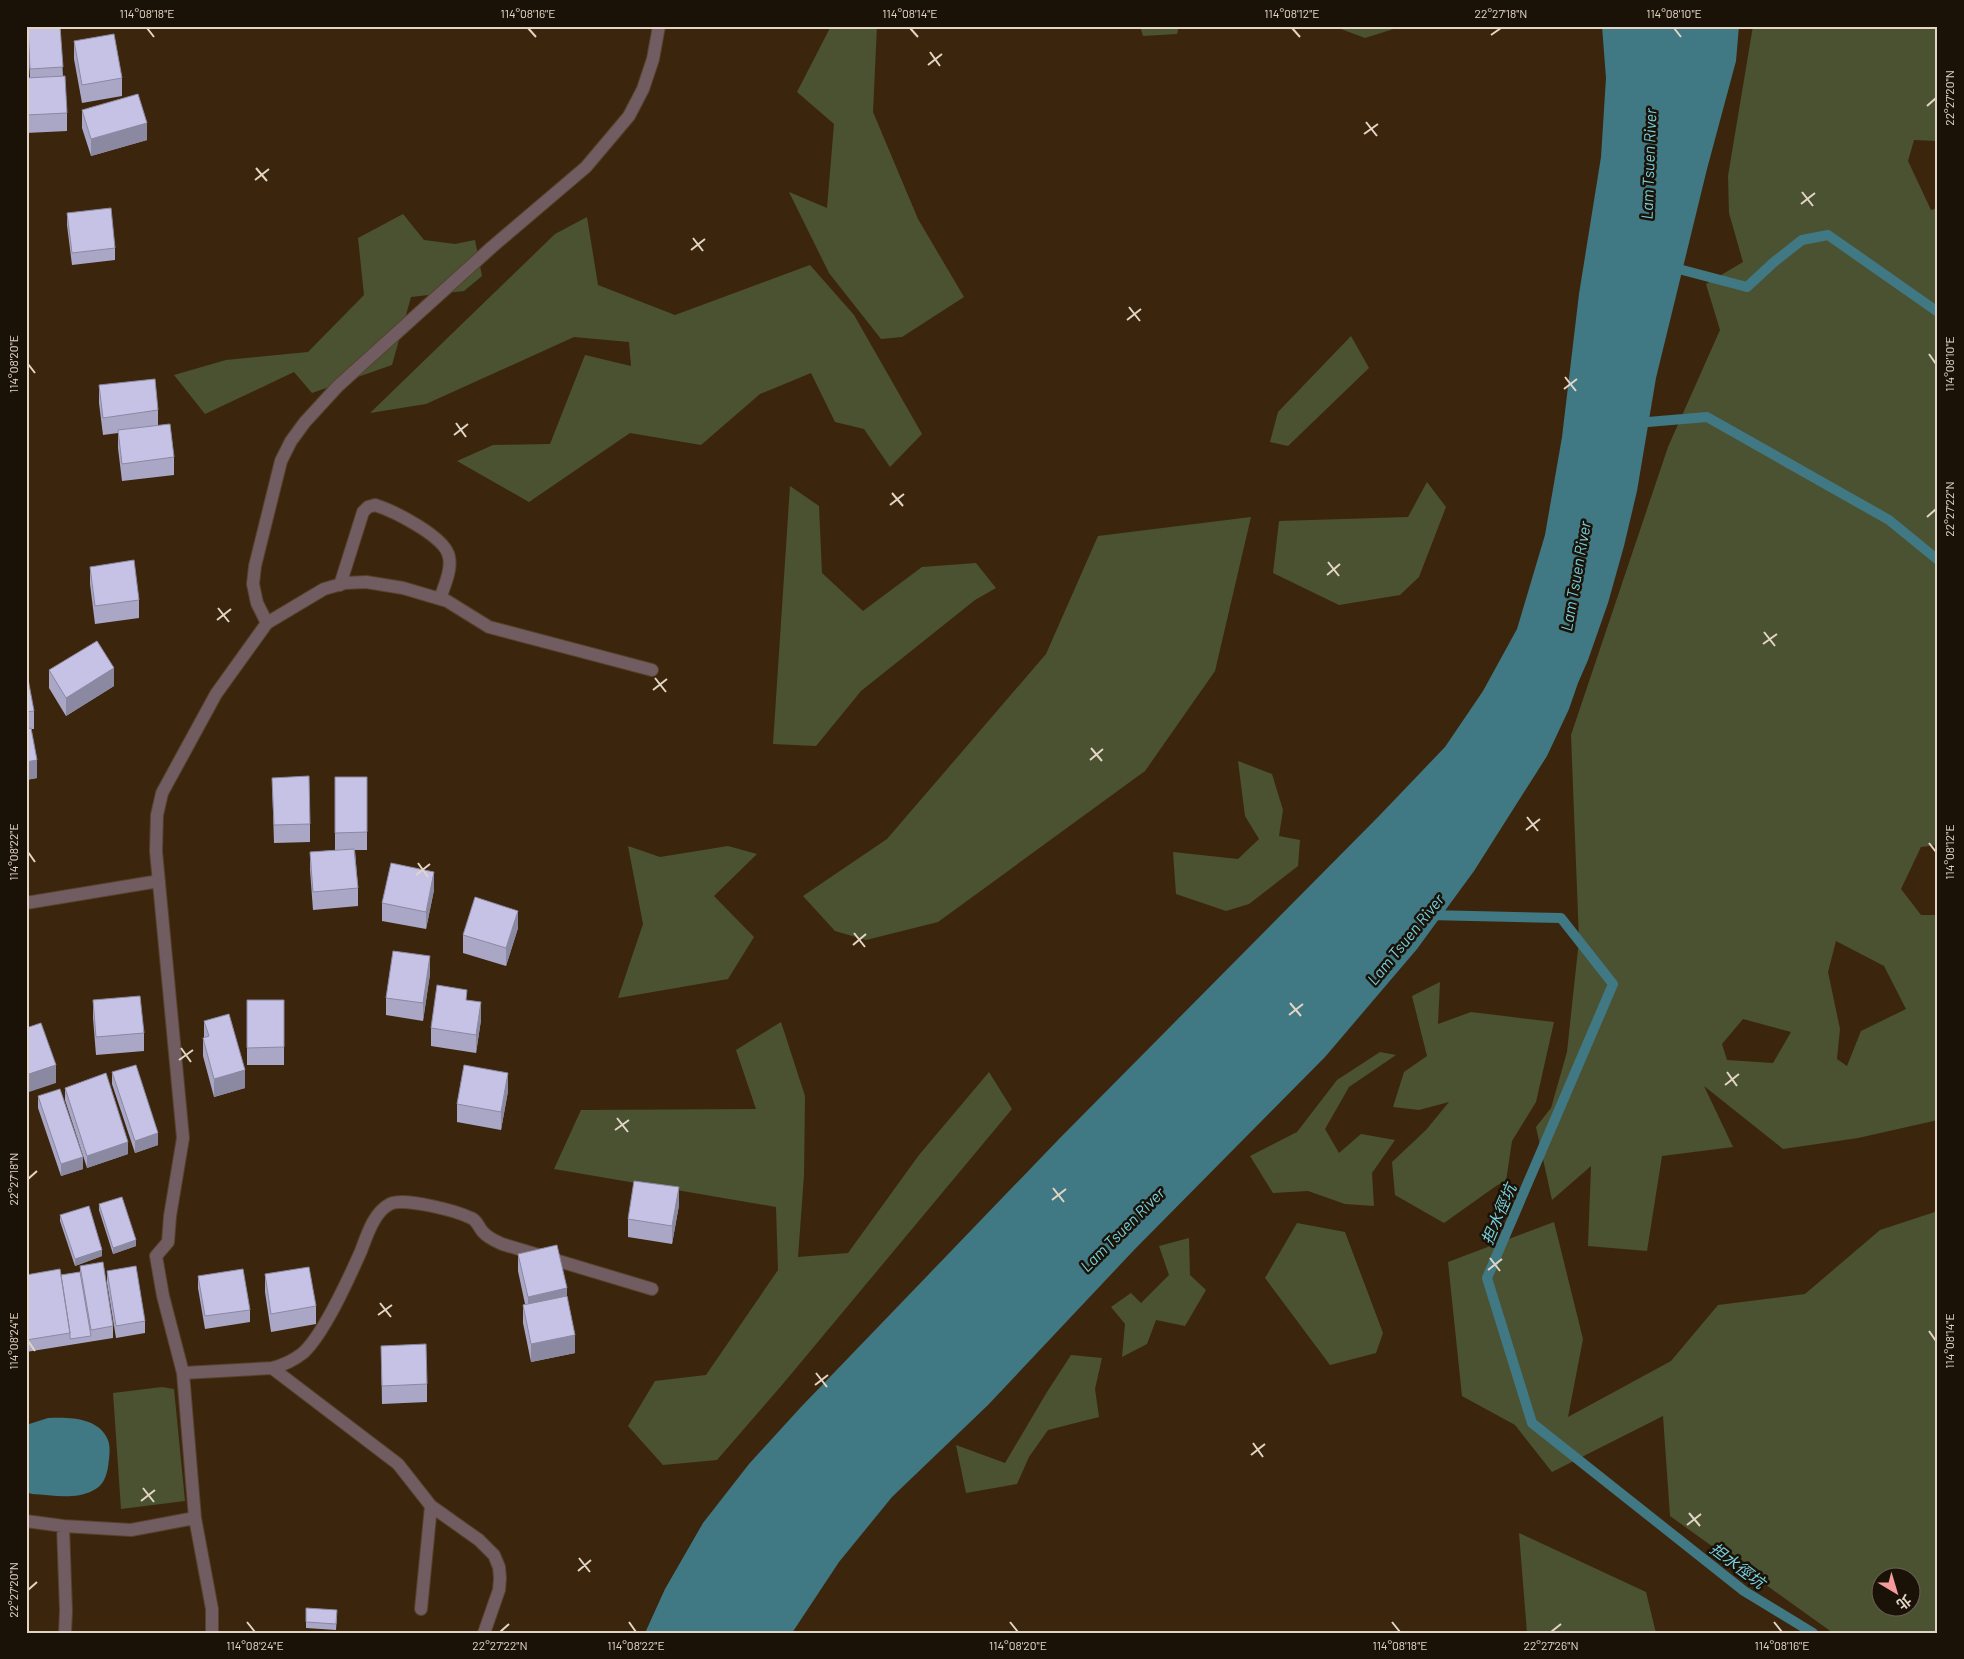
<svg xmlns="http://www.w3.org/2000/svg" width="1964" height="1659" font-family="Barlow,'Noto Sans TC',sans-serif">
<rect width="100%" height="100%" fill="#3b260d"/>
<path fill="#4b5231" fill-rule="evenodd" d="M831 26H877L873 112 918 219 964 297 902 337 881 339 829 273 789 192 827 208 834 124 797 92Z
M1140 26H1179L1177 34 1143 36Z
M1333 26H1403L1365 38Z
M1753 26H1938V141L1914 140 1908 161 1931 210 1938 208V845L1921 847 1901 889 1921 915H1938V1120L1858 1138 1783 1149 1704 1086 1733 1147 1662 1156 1647 1251 1588 1246 1591 1166 1552 1200 1536 1127 1551 1108 1567 1052 1579 940 1571 735 1668 447 1720 330 1706 284 1743 262 1729 213 1728 176ZM1836 941 1884 966 1906 1009 1861 1031 1847 1066 1837 1059 1840 1029 1828 972ZM1743 1019 1791 1032 1773 1063 1727 1060 1722 1044Z
M403 214 424 240 455 244 475 240 482 276 464 291 411 297 392 365 312 393 294 372 205 414 174 375 226 360 308 352 364 295 358 238Z
M587 217 598 285 675 315 810 265 854 315 922 434 890 467 864 429 835 422 811 373 760 394 701 445 630 433 529 502 457 461 493 445 550 444 585 355 631 366 629 342 574 337 426 404 370 413 555 234Z
M1351 336 1369 368 1288 446 1270 442 1278 412Z
M1427 482 1446 507 1419 577 1400 595 1339 605 1273 573 1279 521 1408 517Z
M790 486 819 506 822 573 863 611 922 567 976 563 996 588 975 600 861 691 816 746 773 744Z
M1251 517 1215 671 1145 771 938 922 866 940 835 931 803 896 887 839 1046 654 1098 536Z
M1238 761 1272 774 1283 810 1279 836 1300 840 1298 866 1249 904 1226 911 1176 894 1173 852 1238 859 1259 839 1245 816Z
M628 846 660 857 728 846 757 854 714 896 754 937 728 979 618 998 643 924Z
M1440 982 1438 1024 1471 1012 1554 1022 1536 1102 1512 1141 1506 1181 1496 1186 1444 1223 1395 1195 1392 1162 1426 1130 1449 1102 1419 1110 1393 1107 1404 1072 1427 1056 1412 996Z
M781 1022 805 1096 804 1175 798 1257 848 1253 919 1155 989 1072 1012 1109 782 1385 717 1460 663 1465 628 1426 655 1381 706 1375 778 1270 776 1207 554 1169 581 1110 756 1109 736 1050Z
M1380 1052 1396 1055 1349 1087 1325 1129 1339 1153 1361 1134 1395 1140 1372 1173 1374 1206 1345 1204 1308 1191 1273 1193 1250 1156 1297 1132 1337 1080Z
M1938 1211V1633H1833L1670 1516 1663 1416 1552 1472 1515 1425 1462 1396 1448 1262 1554 1222 1583 1339 1568 1417 1671 1361 1718 1305 1805 1294 1880 1230ZM1882 1576H1912V1606H1882Z
M1297 1223 1345 1232 1383 1333 1376 1353 1330 1365 1265 1278Z
M1189 1238 1190 1275 1206 1290 1185 1326 1156 1320 1147 1344 1122 1357 1125 1324 1111 1307 1131 1293 1141 1303 1169 1275 1159 1246Z
M1071 1355 1102 1358 1095 1389 1099 1417 1048 1430 1029 1457 1017 1484 966 1493 956 1445 1005 1463 1047 1392Z
M162 1387 174 1389 185 1501 121 1509 113 1393Z
M1519 1533 1646 1592 1656 1633H1527Z"/>
<path fill="#407883" d="M1602 26H1739L1736 61 1707 169 1656 378 1637 491 1624 546 1608 603 1588 660 1578 683 1569 709 1547 756 1474 871 1417 949 1325 1057 1134 1250 988 1405 892 1497 839 1562 792 1633H645L665 1589 703 1523 749 1464 801 1407 1059 1139 1379 816 1445 747 1483 691 1517 629 1545 535 1562 437 1579 294 1601 157 1606 78Z
M48 1418C68 1417 99 1417 108 1440 111 1448 109 1459 108 1467 106 1478 103 1486 92 1491 74 1500 51 1495 32 1494L26 1492V1425Z"/>
<g fill="none" stroke-linecap="round" stroke-linejoin="round">
<path stroke="#407883" stroke-width="10" d="M1671 267 1747 287 1774 262 1802 240 1828 235 1938 312
M1636 423 1707 417 1889 520 1938 560
M1428 915 1561 918 1613 984 1487 1278 1532 1423 1744 1591 1813 1633"/>
<g stroke="#56422b" stroke-width="14">
<path id="lane" d="M340 585 363 512 368 507 375 505C394 511 446 537 449 557 452 570 444 586 440 599
M267 623 257 603 253 584 255 566 281 461 291 441 305 422 338 386 492 247 586 167 629 116 643 89 653 59 659 26
M26 903 159 881
M272 1368 398 1464 431 1506 479 1540 494 1555 499 1567 500 1578 499 1590 484 1633
M183 1373 272 1368C284 1365 294 1360 303 1353 324 1334 349 1278 361 1251 367 1235 374 1212 390 1204 404 1197 457 1211 471 1218 477 1220 479 1228 483 1232 488 1238 496 1241 502 1244L652 1289
M26 1521 63 1526 131 1530 195 1518
M63 1526 66 1611 65 1633
M421 1609 431 1506
M212 1633V1609L195 1518 183 1373 163 1296 156 1256 168 1242 170 1216 183 1138 156 851 157 815 162 793 216 694 267 623 324 589 345 583 366 582 403 588 447 601 489 627 652 670"/>
</g>
<use href="#lane" stroke="#705c61" stroke-width="12"/>
</g>
<path fill="#aaa7c6" d="M27 26H60L63 76 67 113V131L26 133V78H30Z
M74 41 122 78V96L82 103 74 59Z
M82 110 147 140 91 156 82 128Z
M67 213 115 248V260L72 265 67 225Z
M99 385 158 410V425L174 457V475L122 481 118 448V433L103 435 99 403Z
M90 567 139 600V618L95 624 90 584Z
M49 670 114 686 66 716 49 688Z
M26 680 34 711V729H31L37 778 26 780Z
M335 777H367V850H355L358 888V906L313 910 310 870V852L335 850Z
M272 778 310 824V842L274 843Z
M434 890 426 929 382 921V903Z
M518 928 506 966 463 953V935Z
M430 974 423 1021 386 1015V998Z
M93 1000 144 1033V1051L96 1055 93 1018Z
M247 1000H284V1065H247Z
M467 1000 481 1020 476 1053 431 1046V1028Z
M204 1021 245 1088 214 1097 203 1056V1038H204Z
M112 1072 158 1145 135 1153 112 1084Z
M65 1088 128 1154 87 1168 65 1100Z
M508 1091 501 1130 457 1122V1104Z
M38 1096 83 1169 61 1176 38 1108Z
M99 1204 136 1246 113 1254 99 1210Z
M679 1205 672 1244 628 1237V1219Z
M60 1215 102 1256 75 1266 60 1221Z
M518 1254 567 1296 575 1353 531 1362 523 1323V1305L525 1304 518 1271Z
M80 1266 113 1326V1338L26 1352V1275H61L80 1272Z
M107 1271 145 1321V1333L116 1338 107 1283Z
M265 1274 316 1306V1324L271 1332 265 1292Z
M198 1276 250 1310V1322L205 1329 198 1288Z
M381 1346 427 1384V1402L382 1404Z
M306 1608 337 1616 336 1630 306 1628Z"/>
<path fill="#8b88a1" d="M147 123V140L91 156V139Z
M114 668V686L66 716V698Z
M37 760V778L26 780V762Z
M434 872V890L426 929V912Z
M518 911V928L506 966V948Z
M430 956V974L423 1021V1003Z
M481 1002V1020L476 1053V1035Z
M56 1065V1083L26 1093V1075Z
M245 1070V1088L214 1097V1079Z
M508 1073V1091L501 1130V1112Z
M158 1133V1145L135 1153V1141Z
M128 1142V1154L87 1168V1156Z
M83 1157V1169L61 1176V1164Z
M679 1187V1205L672 1244V1226Z
M136 1240V1246L113 1254V1248Z
M102 1250V1256L75 1266V1259Z
M567 1288V1306L528 1315V1297Z
M575 1335V1353L531 1362V1344Z"/>
<path fill="#c6c2e6" stroke="#8b88a1" d="M28 26H60L63 67 30 69Z
M114 34 122 78 82 85 74 41Z
M65 76 67 113 26 115V78Z
M138 94 147 123 91 139 82 110Z
M111 208 115 248 72 253 67 213Z
M155 379 158 410 103 418 99 385Z
M170 424 174 457 122 464 118 430Z
M134 560 139 600 95 606 90 567Z
M97 641 114 668 66 698 49 670Z
M28 679 34 711 26 712V680Z
M31 728 37 760 26 762V729Z
M309 776 310 824 274 825 272 778Z
M335 777H367V832L335 833Z
M354 849 358 888 313 892 310 852Z
M391 863 434 872 426 912 382 903Z
M475 897 518 911 506 948 463 935Z
M393 951 430 956 423 1003 386 998Z
M437 985 467 990 466 1000 481 1002 476 1035 431 1028Z
M140 996 144 1033 96 1037 93 1000Z
M247 1000H284V1047L247 1048Z
M229 1014 245 1070 214 1079 203 1038 209 1036 204 1021Z
M41 1023 56 1065 26 1075V1028Z
M136 1065 158 1133 135 1141 112 1072Z
M464 1065 508 1073 501 1112 457 1104Z
M106 1073 128 1142 87 1156 65 1088Z
M60 1089 83 1157 61 1164 38 1096Z
M634 1181 679 1187 672 1226 628 1219Z
M122 1197 136 1240 113 1248 99 1204Z
M89 1206 102 1250 75 1259 60 1215Z
M557 1245 567 1288 528 1297 518 1254Z
M103 1262 113 1326 91 1330 80 1266Z
M136 1266 145 1321 116 1326 107 1271Z
M309 1267 316 1306 271 1314 265 1274Z
M60 1269 70 1333 26 1340V1275Z
M243 1269 250 1310 205 1316 198 1276Z
M80 1272 91 1336 70 1339V1333L61 1275Z
M567 1296 575 1335 531 1344 523 1305Z
M426 1344 427 1384 382 1386 381 1346Z
M306 1608 337 1610 336 1624 306 1622Z"/>
<path fill="none" stroke="#e3d5c6" stroke-width="2" d="M147 28 154 37M528 28 536 37M910 28 918 37M1292 28 1300 37M1674 28 1681 37M1491 35 1501 28M930 52 940 66M928 65 942 54M1927 106 1936 98M1366 122 1377 136M1364 134 1378 124M256 168 267 181M255 180 269 169M1802 192 1813 206M1801 204 1815 193M693 238 703 251M691 250 705 239M1129 307 1140 321M1127 320 1141 309M1929 354 1936 364M28 364 35 373M1565 377 1576 391M1564 389 1577 379M456 423 466 437M454 435 468 424M892 493 903 506M890 505 904 494M1927 517 1936 509M1328 562 1339 576M1327 575 1340 564M218 608 229 622M217 620 231 609M1764 632 1775 646M1763 644 1777 634M655 678 666 692M653 690 667 679M1091 748 1102 761M1090 760 1103 749M1527 817 1538 831M1526 830 1540 819M1929 843 1936 852M28 852 35 862M418 863 428 877M416 875 430 864M854 933 865 947M853 945 866 934M1290 1003 1301 1016M1289 1015 1303 1004M181 1048 191 1062M179 1060 193 1050M1727 1072 1737 1086M1725 1085 1739 1074M617 1118 628 1132M615 1130 629 1120M28 1179 37 1171M1053 1188 1064 1202M1052 1200 1066 1189M1490 1258 1500 1271M1488 1270 1502 1259M380 1303 391 1317M378 1315 392 1305M1929 1331 1936 1341M28 1341 35 1351M816 1373 827 1387M815 1385 828 1375M1253 1443 1263 1457M1251 1455 1265 1444M143 1488 154 1502M141 1501 155 1490M1689 1513 1700 1526M1687 1525 1701 1514M579 1558 590 1572M578 1571 591 1560M28 1590 37 1582M247 1622 255 1632M629 1622 636 1632M1010 1622 1018 1632M1392 1622 1400 1632M1774 1622 1782 1632M500 1632 509 1624M1551 1632 1561 1624"/>
<g text-anchor="middle" dominant-baseline="central" stroke-width="5" stroke-linejoin="round" paint-order="stroke">
<g font-size="16" font-style="italic" fill="#75d1e2" stroke="#1b1207">
<text transform="translate(1648 164) rotate(-88)">Lam Tsuen River</text>
<text transform="translate(1575 576) rotate(-80)">Lam Tsuen River</text>
<text transform="translate(1405 939) rotate(-51)">Lam Tsuen River</text>
<text transform="translate(1498 1214) rotate(-67)">担水徑坑</text>
<text transform="translate(1122 1229) rotate(-45)">Lam Tsuen River</text>
<text transform="translate(1738 1565) rotate(37)">担水徑坑</text>
</g>
</g>
<rect width="1964" height="1659" fill="none" stroke="#1b1207" stroke-width="55"/>
<g transform="translate(1896 1592) rotate(142)"><circle r="24" fill="#1b1207" stroke="#6b6053"/>
<path d="M0-4L9 19L0 12L-9 19Z" fill="#f59b9e"/>
<text y="-8" font-size="14" font-weight="bold" text-anchor="middle" fill="#e3d5c6">北</text>
</g>
<rect x="28" y="28" width="1908" height="1604" fill="none" stroke="#e3d5c6" stroke-width="2"/>
<g font-size="12" text-anchor="middle" fill="#e3d5c6">
<text x="147" y="18">114°08'18"E</text>
<text x="528" y="18">114°08'16"E</text>
<text x="910" y="18">114°08'14"E</text>
<text x="1292" y="18">114°08'12"E</text>
<text x="1501" y="18">22°27'18"N</text>
<text x="1674" y="18">114°08'10"E</text>
<text transform="translate(1950 98) rotate(-90)" y="4">22°27'20"N</text>
<text transform="translate(14 364) rotate(-90)" y="4">114°08'20"E</text>
<text transform="translate(1950 364) rotate(-90)" y="4">114°08'10"E</text>
<text transform="translate(1950 509) rotate(-90)" y="4">22°27'22"N</text>
<text transform="translate(14 852) rotate(-90)" y="4">114°08'22"E</text>
<text transform="translate(1950 852) rotate(-90)" y="4">114°08'12"E</text>
<text transform="translate(14 1179) rotate(-90)" y="4">22°27'18"N</text>
<text transform="translate(14 1341) rotate(-90)" y="4">114°08'24"E</text>
<text transform="translate(1950 1341) rotate(-90)" y="4">114°08'14"E</text>
<text transform="translate(14 1590) rotate(-90)" y="4">22°27'20"N</text>
<text x="255" y="1650">114°08'24"E</text>
<text x="500" y="1650">22°27'22"N</text>
<text x="636" y="1650">114°08'22"E</text>
<text x="1018" y="1650">114°08'20"E</text>
<text x="1400" y="1650">114°08'18"E</text>
<text x="1551" y="1650">22°27'26"N</text>
<text x="1782" y="1650">114°08'16"E</text>
</g>
</svg>
